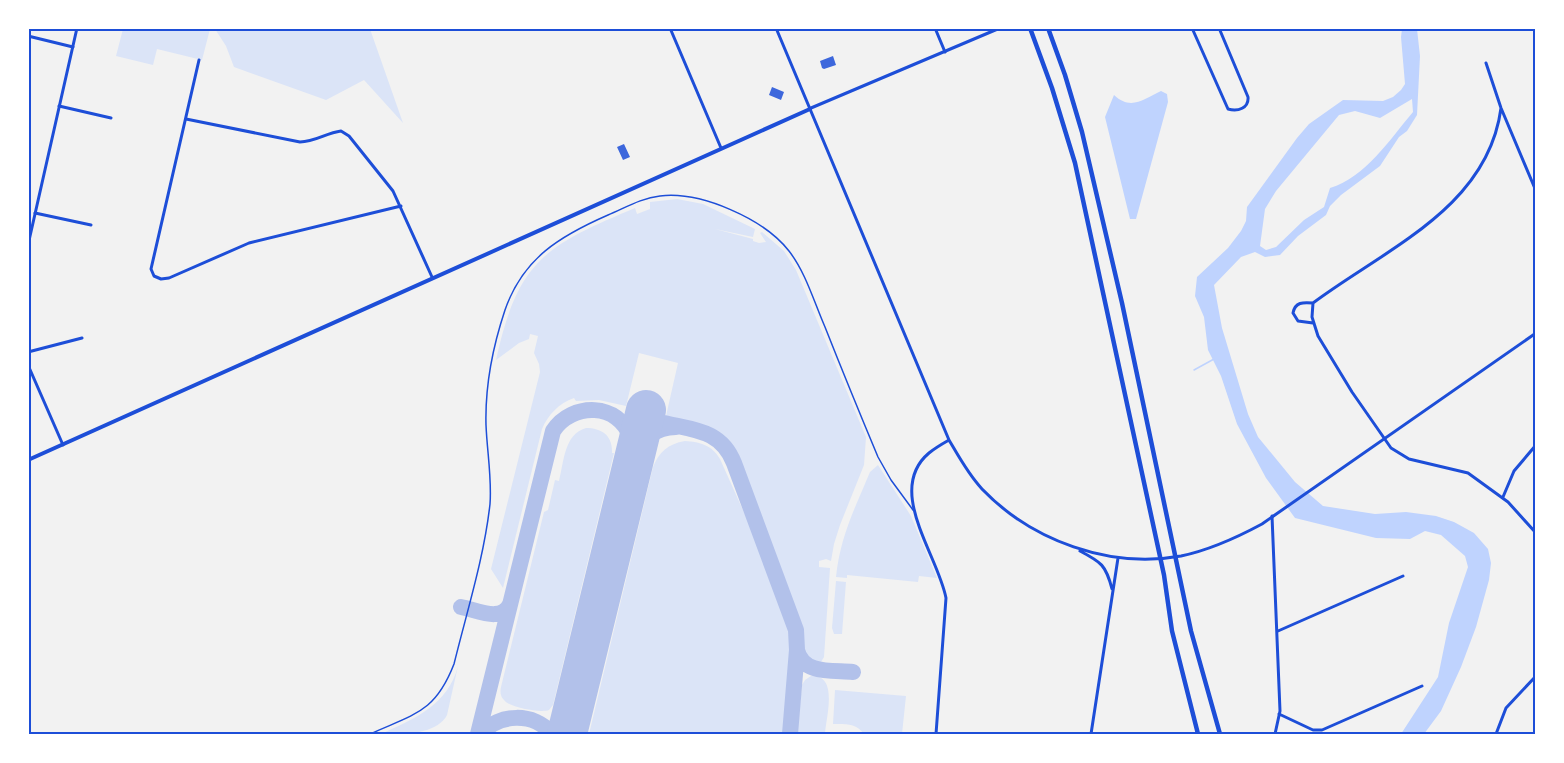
<svg xmlns="http://www.w3.org/2000/svg" width="1564" height="763" font-family="'Crimson Pro',serif">
<rect width="100%" height="100%" fill="#f2f2f2"/>
<path fill="#dbe4f7" d="M123 29H210L202 60 157 49 153 65 116 56Z
M215 29H370L403 123 364 80 326 100 234 67 226 46Z
M677 199 703 204 755 229 753 237 715 229 753 239V241L759 243 766 242 760 233 762 232 784 251 796 270 866 437 864 465 840 525 834 544 831 561 826 559 819 561V567L830 568 824 657 821 662 811 661 804 651 803 630 800 621 738 453C721 425 695 424 666 416L678 363 639 353 626 406 599 400 576 401 574 398C559 403 548 415 542 429L503 588 491 569 540 372 539 364 534 353 538 336 530 334 529 339 519 343 496 360C518 260 545 246 635 208L637 214 650 209V202Z
M586 428C602 428 613 436 612 453H614L553 705 549 710C541 713 511 708 505 701 500 697 500 692 501 687L544 512 548 510 555 480 559 481C564 462 564 434 586 428Z
M685 441C700 442 712 445 720 459L751 528 789 630 791 644 783 734H589L653 467C659 452 668 444 685 441Z
M878 465 911 516 937 578 919 576 918 582 847 575V578L836 577C840 537 855 508 870 472Z
M836 581 846 582 842 634H834L832 628Z
M458 666 447 715C437 735 399 735 381 734 414 719 448 705 458 666Z
M811 676C839 674 826 717 825 734H797L802 685 805 680Z
M835 690 906 696 902 734H864C856 723 846 724 833 724Z"/>
<path fill="#bfd3fe" fill-rule="evenodd" d="M1402 29H1417L1420 56 1417 115 1407 131 1399 137 1380 166 1341 195 1330 206 1326 215 1298 236 1280 255 1265 257 1255 252 1241 257 1214 285 1222 328 1248 414 1258 437 1295 482 1323 506 1375 514 1406 512 1436 516 1454 522 1474 533 1488 549 1491 563 1489 580 1476 627 1461 667 1441 711 1424 734H1401L1438 677 1449 623 1468 567 1465 556 1441 535 1425 531 1410 539 1376 538 1295 518 1266 478 1237 424 1221 376 1208 350 1204 317 1195 296 1197 277 1228 248 1241 231 1246 221 1247 207 1297 138 1309 124 1343 100 1383 101 1393 97 1401 90 1405 84 1401 37ZM1412 99 1413 112C1390 139 1366 177 1330 188L1324 207 1304 220 1276 247 1266 250 1260 246 1265 209 1276 191 1339 115 1355 111 1380 118Z
M1161 91 1167 94 1168 102 1136 219H1130L1105 117 1114 95C1131 111 1144 99 1161 91Z"/>
<g fill="none" stroke-linecap="round" stroke-linejoin="round">
<path stroke="#bfd3fe" stroke-width="1.5" d="M1194 370 1214 359"/>
<path stroke="#b2c1ea" stroke-width="16" d="M664 423C694 430 721 430 734 463L796 630 797 650 790 734
M635 460C641 440 654 427 676 427
M461 607C477 610 502 623 510 604
M797 650C803 675 833 670 853 672
M478 734 553 431C572 402 619 402 631 438 635 451 632 463 630 475
M481 734C499 713 534 712 552 734"/>
<path stroke="#b2c1ea" stroke-width="40" d="M567 734 646 410"/>
</g>
<path fill="#3d67dc" d="M833 56 836 65 824 69 822 68 820 61Z
M772 87 784 92 781 100 769 95Z
M624 144 630 157 623 160 617 147Z"/>
<g fill="none" stroke-linecap="round" stroke-linejoin="round">
<path stroke="#1d4ed8" stroke-width="1.5" d="M370 734C414 714 435 713 454 664 467 611 484 558 490 504 492 478 487 451 486 425 485 387 493 346 505 310 523 258 560 236 608 215 625 208 641 198 660 196 701 191 764 219 789 251 806 273 814 302 825 327 842 370 860 414 878 457L891 480 913 510"/>
<path stroke="#1d4ed8" stroke-width="3" d="M670 28 721 148
M935 28 945 52
M1192 28 1228 109C1238 112 1249 108 1248 97L1219 28
M28 36 73 47
M199 60 151 269 154 276 161 279 169 278 249 243 401 206
M1486 63 1501 108 1536 191
M59 106 111 118
M1501 108C1488 208 1385 249 1313 303L1312 317 1318 336 1352 392 1391 448 1409 459 1468 473 1508 502 1536 533
M186 119 300 142C315 142 326 133 341 131L349 136 393 191 432 277
M35 213 91 225
M1313 323 1298 321 1293 313C1295 302 1303 302 1313 303
M28 352 82 338
M1503 497 1514 471 1536 445
M1272 516 1280 711 1275 734
M1278 631 1403 576
M1279 714 1313 730H1322L1422 686
M1496 734 1506 708 1536 676"/>
<path stroke="#1d4ed8" stroke-width="3" d="M776 28 949 440C959 457 968 474 982 489 1032 541 1110 569 1181 556 1210 550 1236 538 1262 524L1536 333
M811 108 1000 28
M28 245 77 28
M28 365 63 445
M1080 551C1101 562 1106 565 1112 589
M936 734 946 598C938 555 885 490 929 453 935 448 942 444 949 440
M1091 734 1118 558"/>
<path stroke="#1d4ed8" stroke-width="4" d="M28 460 810 109"/>
<path stroke="#1d4ed8" stroke-width="4.5" d="M1030 28 1052 88 1075 163 1164 575 1172 631 1198 734
M1048 28 1065 75 1082 132 1122 303 1191 631 1220 734"/>
</g>
<rect width="1564" height="763" fill="none" stroke="#ffffff" stroke-width="60"/>
<rect x="30" y="30" width="1504" height="703" fill="none" stroke="#1d4ed8" stroke-width="2"/>
</svg>
